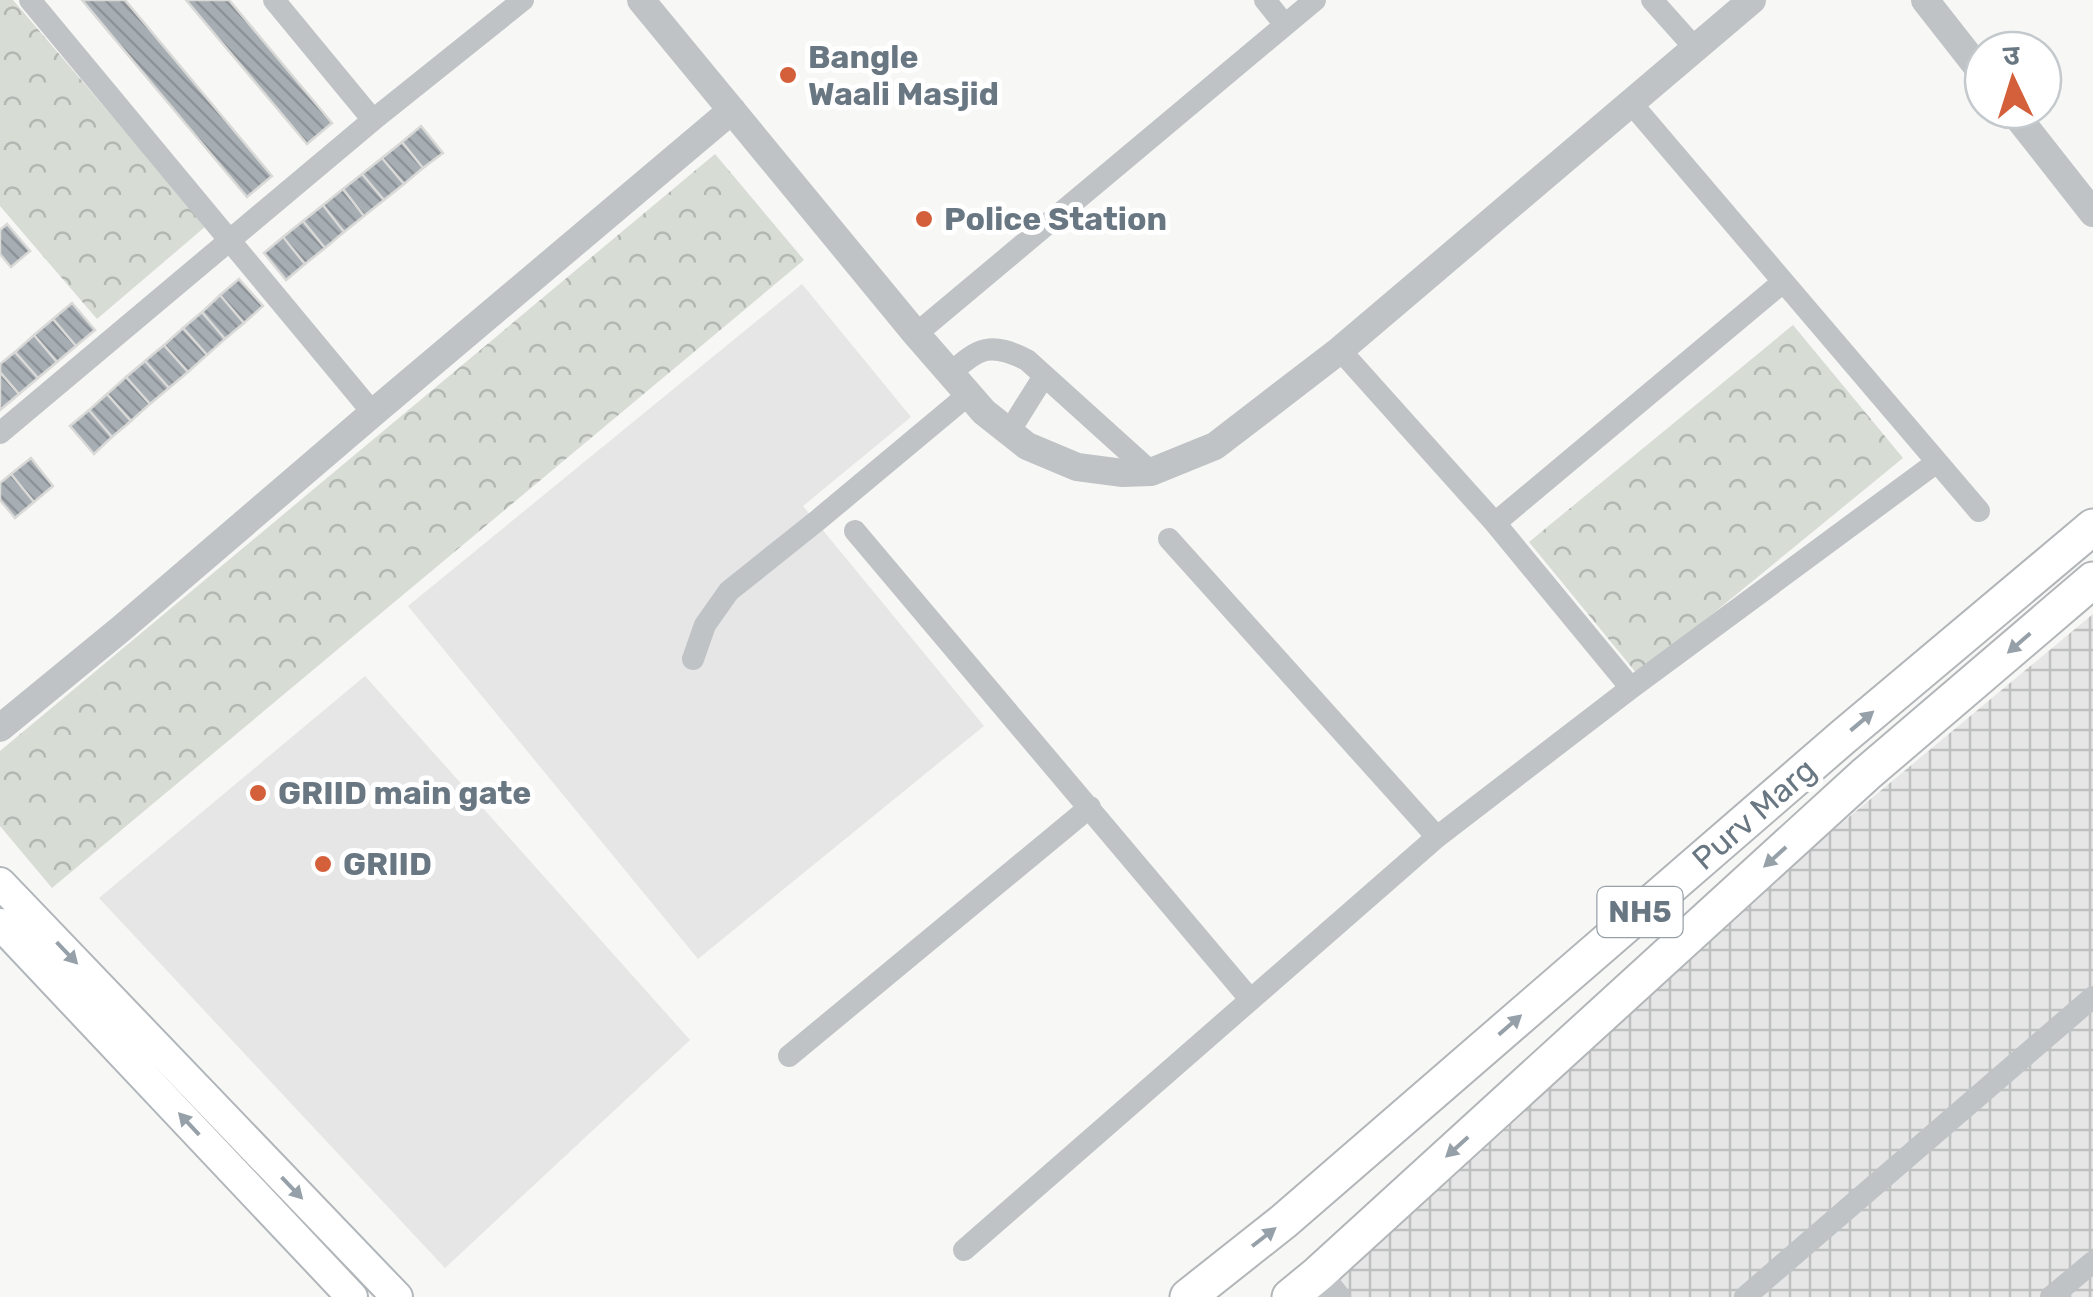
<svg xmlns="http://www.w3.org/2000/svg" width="2093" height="1297" font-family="Rubik,'Noto Sans Devanagari',sans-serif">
<defs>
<pattern id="industrial-grid" width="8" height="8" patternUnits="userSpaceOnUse" patternTransform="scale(2.5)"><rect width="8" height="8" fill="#e5e6e5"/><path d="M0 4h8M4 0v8" fill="none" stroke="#bebfbf"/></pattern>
<pattern id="forest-crowns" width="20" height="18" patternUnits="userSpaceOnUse" patternTransform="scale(2.5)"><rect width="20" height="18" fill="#d7dcd5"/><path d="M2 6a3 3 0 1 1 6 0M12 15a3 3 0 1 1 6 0" fill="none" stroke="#b2b7b2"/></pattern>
<pattern id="building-back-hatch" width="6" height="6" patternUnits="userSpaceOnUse" patternTransform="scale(2.5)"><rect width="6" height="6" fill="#a7aeb3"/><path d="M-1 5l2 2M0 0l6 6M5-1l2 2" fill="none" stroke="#8c9297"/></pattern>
</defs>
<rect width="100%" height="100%" fill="#f7f7f5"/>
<path fill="#e5e6e5" d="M802 284 911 417 803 506 984 726 698 959 408 606Z
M365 676 690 1040 445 1268 99 898Z"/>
<path fill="url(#industrial-grid)" d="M2093 614V1297H1272Z"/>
<path fill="url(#forest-crowns)" d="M0 0H13L206 226 97 319 0 206Z
M715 154 804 260 52 888 0 826V751Z
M1793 325 1903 458 1638 675 1529 542Z"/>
<path fill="url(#building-back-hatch)" stroke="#d9d9d7" stroke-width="2.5" d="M82 0H125L272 176 247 197Z
M186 0H229L332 123 307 144Z
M421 126 443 153 423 168 402 142Z
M402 142 423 168 404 184 382 158Z
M382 158 404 184 384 200 362 174Z
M362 174 384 200 364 216 343 189Z
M343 189 364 216 344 232 323 205Z
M323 205 344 232 325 248 303 221Z
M303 221 325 248 305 264 283 237Z
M7 224 30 251 11 267 0 254V230Z
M283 237 305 264 286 280 264 253Z
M239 279 263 306 244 323 220 295Z
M220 295 244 323 225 339 202 312Z
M72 303 95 330 76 346 53 319Z
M202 312 225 339 207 355 183 328Z
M53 319 76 346 57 362 34 335Z
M183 328 207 355 188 372 164 345Z
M34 335 57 362 38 378 15 352Z
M164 345 188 372 169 388 145 361Z
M15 352 38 378 19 394 0 372V364Z
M145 361 169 388 150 404 126 377Z
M0 372 19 394 0 410Z
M126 377 150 404 131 421 107 394Z
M107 394 131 421 112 437 89 410Z
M89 410 112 437 94 454 70 426Z
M31 458 53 486 34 502 11 474Z
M11 474 34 502 15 518 0 500V483Z"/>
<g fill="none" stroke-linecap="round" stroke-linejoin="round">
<g stroke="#b1b6bb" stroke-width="34">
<path id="secondary" d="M0 883 397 1297
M0 924 352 1297"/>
</g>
<g stroke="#b2b6b9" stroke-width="39">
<path id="trunk" d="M1188 1297 1284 1221 1843 737 2093 527
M1290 1297 1318 1274 1866 774 2093 580"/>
</g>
<path stroke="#bfc3c6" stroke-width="22" d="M30 0 373 413
M274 0 373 120
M1265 0 1285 25
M1652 0 1694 47
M1631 103 1979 511
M916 334 1315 0
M1340 350 1495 523 1631 688
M951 373C979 347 991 342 1027 360L1151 472
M1009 432 1044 376
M0 433 373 120 523 0
M1495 523 1783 282
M855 531 1250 999
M1169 539 1437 837
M693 659 705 625 729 591 818 520 969 394
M789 1056 1090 807
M964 1250 1437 837 1631 688 1937 462
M1745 1297 2093 997
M2051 1297 2093 1262"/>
<path stroke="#bfc3c6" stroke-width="28" d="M641 0 916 334 984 412 1027 446 1077 467 1123 473 1151 472 1215 446 1340 350 1752 0
M1925 0 1983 74
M2012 110 2093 213
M0 728 122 628 373 413 732 110
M1318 1274 1336 1297"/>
<use href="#secondary" stroke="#fff" stroke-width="30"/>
<use href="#trunk" stroke="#fff" stroke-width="35"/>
</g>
<defs><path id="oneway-solid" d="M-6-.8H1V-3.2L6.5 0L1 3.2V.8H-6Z" transform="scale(2.5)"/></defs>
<g fill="#96a0a8">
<use href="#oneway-solid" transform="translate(2019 643) rotate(139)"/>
<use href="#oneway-solid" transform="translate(1862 721) rotate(-40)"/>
<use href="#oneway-solid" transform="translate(1775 857) rotate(138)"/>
<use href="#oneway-solid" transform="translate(67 953) rotate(46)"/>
<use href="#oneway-solid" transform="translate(1510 1025) rotate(-41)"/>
<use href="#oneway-solid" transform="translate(189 1124) rotate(-133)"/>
<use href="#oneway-solid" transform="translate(1457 1147) rotate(138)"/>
<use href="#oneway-solid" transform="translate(292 1188) rotate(46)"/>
<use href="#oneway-solid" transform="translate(1264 1237) rotate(-38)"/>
</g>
<g fill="#d3603a" stroke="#fff" stroke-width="4">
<circle cx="788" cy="75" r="10"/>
<circle cx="924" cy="219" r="10"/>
<circle cx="258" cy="793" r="10"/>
<circle cx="323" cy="864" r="10"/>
</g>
<g text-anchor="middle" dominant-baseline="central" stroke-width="10" stroke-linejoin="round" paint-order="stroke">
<rect fill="#fff" stroke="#96a0a8" stroke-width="2.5" x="1597.5" y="887" width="85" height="50" rx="8"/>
<g font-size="30" font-weight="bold" fill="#697783">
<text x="1640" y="912">NH5</text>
</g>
<g font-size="32" font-weight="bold" fill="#697783" stroke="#fff" text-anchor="start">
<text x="808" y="57">Bangle<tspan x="808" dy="37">Waali Masjid</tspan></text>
<text x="944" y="219">Police Station</text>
<text x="278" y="793">GRIID main gate</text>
<text x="343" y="864">GRIID</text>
</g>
<g font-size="32" fill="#697783" stroke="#fff">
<text transform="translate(1754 814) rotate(-41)">Purv Marg</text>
</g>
</g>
<g transform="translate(2013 80) rotate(356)"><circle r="48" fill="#ffffff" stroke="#c3c9cd" stroke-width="2.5"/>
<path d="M0-8L18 38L0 25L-18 38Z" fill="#d3603a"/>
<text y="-15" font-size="28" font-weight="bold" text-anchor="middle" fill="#697783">उ</text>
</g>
</svg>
